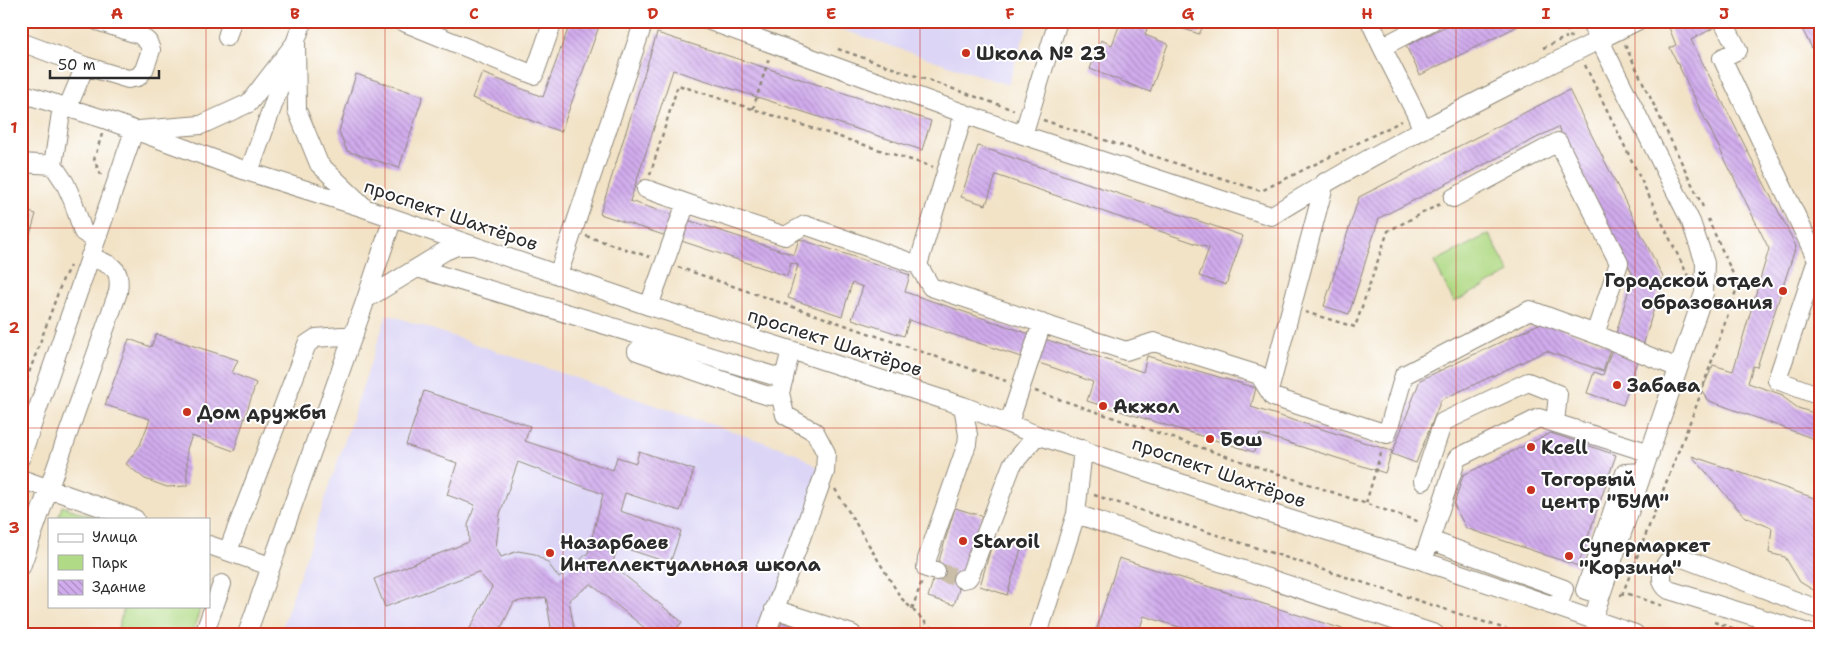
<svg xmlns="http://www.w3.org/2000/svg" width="1841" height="655" font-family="'Shantell Sans',sans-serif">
<defs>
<pattern id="building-back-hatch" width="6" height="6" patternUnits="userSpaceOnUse" patternTransform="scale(1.25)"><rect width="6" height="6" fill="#d1aced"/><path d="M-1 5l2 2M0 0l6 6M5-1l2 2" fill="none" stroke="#aa8cc0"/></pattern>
</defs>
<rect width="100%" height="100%" fill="#fff"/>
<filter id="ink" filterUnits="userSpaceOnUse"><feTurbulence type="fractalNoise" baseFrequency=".02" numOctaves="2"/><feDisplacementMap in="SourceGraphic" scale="10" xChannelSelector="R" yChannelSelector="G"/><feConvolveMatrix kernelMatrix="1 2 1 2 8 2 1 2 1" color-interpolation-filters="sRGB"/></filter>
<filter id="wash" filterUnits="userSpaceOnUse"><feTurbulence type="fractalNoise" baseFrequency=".0096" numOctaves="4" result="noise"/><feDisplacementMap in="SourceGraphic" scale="20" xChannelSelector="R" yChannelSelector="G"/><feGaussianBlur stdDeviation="1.12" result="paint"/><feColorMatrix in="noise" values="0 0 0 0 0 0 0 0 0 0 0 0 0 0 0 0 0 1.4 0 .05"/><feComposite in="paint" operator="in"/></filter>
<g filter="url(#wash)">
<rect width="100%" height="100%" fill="#f2e3c7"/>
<path fill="#dcd5f6" d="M816 21H1029L1008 85Z
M387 314 796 453 825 472 761 634H280Z"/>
<path fill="#b0da85" stroke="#6e8258" d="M1489 234 1510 273 1454 302 1434 262Z
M62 506 96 518 95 519H58Z
M125 606H201L192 634H116Z"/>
<g id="blocks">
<path fill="url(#building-back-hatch)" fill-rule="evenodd" d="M571 21H601L561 132 472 98 482 73 543 97Z
M1121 21H1159L1157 27 1149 23 1145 35 1168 44 1150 92 1090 69 1101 40 1112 45Z
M1180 21H1206L1199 34 1178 27Z
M1456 21H1515L1518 26 1420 75 1406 46Z
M1676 21H1717L1719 25 1691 40 1796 246 1757 367 1753 366 1748 383 1783 395V397L1798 408 1820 415V441L1707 400 1702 390 1713 365 1733 371 1769 249 1670 48 1676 45 1668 25Z
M1798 21 1820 22V64Z
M657 33 931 121 922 150 673 70 630 201 794 255 799 239 910 275 905 292 1143 372 1147 356 1256 388 1251 407 1392 451 1385 473 1260 434 1254 452 1087 401 1093 382 1057 369 909 320 904 336 852 319 863 287 852 283 842 316 788 298 798 265 791 263 787 276 600 214Z
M356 74 423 96 399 168 347 151 339 131Z
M1569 90 1663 277 1643 346 1615 337 1633 275 1558 127 1379 218 1349 314 1324 306 1359 197Z
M978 146 1243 236 1226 285 1199 276 1209 248 996 175 986 205 961 197Z
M21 210 36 214 22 263H21Z
M1543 322 1611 346 1603 371 1546 351 1441 400 1416 463 1392 454 1420 380Z
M156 334 238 360 232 373 256 383 234 451 192 436 187 449V486L167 487 145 479 126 464 140 445 150 419 105 405 129 339 151 347Z
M1613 346 1639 355 1623 405 1587 393 1594 372 1603 375Z
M424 391 530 426 525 441 613 470 617 457 636 463 639 451 694 470 680 511 625 493 620 511 681 531 670 563 618 546 612 565 682 622 672 634H652L591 584 569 600 575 634H552L546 597 514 602 498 634H467L492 587 478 572 385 607 374 579 469 542 468 525 475 505 447 495 457 463 406 445ZM518 462 603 494 588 553 559 578 548 563 535 554 518 551 501 557 496 547 500 514Z
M1551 433 1616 455 1578 566 1466 528 1454 505 1463 475Z
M1692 456 1820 500V579L1815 591 1800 582 1785 557 1769 553 1772 528 1745 517Z
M955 508 982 516 954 605 928 597Z
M994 537 1022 546 1007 595 980 586Z
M1119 558 1355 633V634H1201L1144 616 1138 634H1095Z
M782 622 817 633V634H778Z"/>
</g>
</g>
<g filter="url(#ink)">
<use href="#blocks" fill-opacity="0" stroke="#8e8779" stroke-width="1"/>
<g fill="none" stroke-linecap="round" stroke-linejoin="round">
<path stroke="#cabea8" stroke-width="18" stroke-dasharray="18 9" stroke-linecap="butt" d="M936 571 962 579"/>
<g stroke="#8e8779" stroke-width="20">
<path id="minor" d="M401 21 534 75 553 21
M710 21 1023 135 1271 216C1389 143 1513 83 1637 21
M1370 21 1382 47 1432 21
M1590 21 1691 222 1705 263 1704 293 1593 618
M1723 21 1738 50 1722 58 1817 260 1777 380 1820 396
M227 37 232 21
M21 42 85 66 128 79 138 77 144 70 151 50 148 42 140 35 97 21
M296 42 297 110 319 164 362 205
M1382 47 1416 114 1422 129
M21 93 107 120 249 172 364 208 649 306 791 350 963 406 1037 435 1273 514 1423 561 1635 634
M62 106 53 165 65 183 73 201 83 232 96 240
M67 109 85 66
M139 130 201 125 249 103 296 42
M1023 135 1058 21
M21 163 53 165
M249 172 303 21
M646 189 686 203 649 306
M1453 198 1558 142 1619 263 1595 334
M686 203 785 236 805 225 918 265 931 287 1126 351 1154 342 1259 375 1273 397 1387 434 1404 375 1530 310 1595 334 1678 368
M918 265 964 113
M417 268 784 379
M558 275 644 21
M366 299 445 251 457 246H471
M637 351 756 392 769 396 780 393
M1269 391 1325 182
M1009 423 1042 323
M21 457 134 131
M21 479 135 519
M1423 481 1443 422 1528 382 1558 394 1555 423
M1076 514 1435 634
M1611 516 1625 473 1643 472
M1430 540 1564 589 1558 606
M209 545 270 566
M228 551 307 344 316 338 354 335
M1423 561 1457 458 1539 418 1650 453
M21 567 118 292C122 266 111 266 90 256
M936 571 926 568 927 559 967 444 968 435 963 406
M962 579 968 578 970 575 1012 465 1037 435
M1601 595 1585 590 1611 516 1627 517
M774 609 852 634
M204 634 222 584
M247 634 366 299 393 218
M766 634 825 472 826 453 815 432 785 415 780 393 791 350
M1038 634 1076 514 1083 449
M1812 634 1669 590C1657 582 1662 566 1671 558L1680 557 1820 610"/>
</g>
<path stroke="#8e8779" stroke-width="2.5" stroke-dasharray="4 4" stroke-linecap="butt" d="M1563 21 1571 38
M1625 45 1703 207
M1543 48 1567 37
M838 49 1014 110
M1585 65 1688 276
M753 109 769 58
M1043 120 1261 191 1402 121
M101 175 94 160 102 134
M650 175 678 85 933 167
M586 236 650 257
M678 267 1006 381
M1305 312 1355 327 1388 231 1440 204
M1035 391 1420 522
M21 395 63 279 70 266
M835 489 901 598 937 634
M1094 495 1521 634
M1366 503 1382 449
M1620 595 1628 594 1663 606
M1622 595 1697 404 1738 285 1708 219
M912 609 922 581
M1714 622 1750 634"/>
<use href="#minor" stroke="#fff" stroke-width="18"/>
</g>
</g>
<path fill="none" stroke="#c8321e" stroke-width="1" stroke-opacity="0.55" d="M206 21V519M385 21V634M563 21V634M742 21V634M920 21V634M1099 21V634M1278 21V634M1456 21V634M1635 21V634M21 228H1820M21 428H1820M206 606V634"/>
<g fill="#c8321e" stroke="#fff" stroke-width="2">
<circle cx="966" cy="53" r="5"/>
<circle cx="1783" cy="291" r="5"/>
<circle cx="1617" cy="385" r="5"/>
<circle cx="1103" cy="406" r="5"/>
<circle cx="187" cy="412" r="5"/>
<circle cx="1210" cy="439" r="5"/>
<circle cx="1531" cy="447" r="5"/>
<circle cx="1531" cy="490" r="5"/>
<circle cx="963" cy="541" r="5"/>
<circle cx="550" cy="553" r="5"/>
<circle cx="1569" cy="556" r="5"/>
</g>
<g text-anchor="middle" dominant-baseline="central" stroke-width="4" stroke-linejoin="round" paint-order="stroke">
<g font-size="19" font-weight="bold" fill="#2b2b2b" stroke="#fff" text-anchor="start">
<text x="976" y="53">Школа № 23</text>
<text x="1773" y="280" text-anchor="end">Городской отдел<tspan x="1773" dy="22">образования</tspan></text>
<text x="1627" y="385">Забава</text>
<text x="1113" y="406">Акжол</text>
<text x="197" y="412">Дом дружбы</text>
<text x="1220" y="439">Бош</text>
<text x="1541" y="447">Kcell</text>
<text x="1541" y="479">Тогорвый<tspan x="1541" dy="22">центр "БУМ"</tspan></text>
<text x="973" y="541">Staroil</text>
<text x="560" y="542">Назарбаев<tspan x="560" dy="22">Интеллектуальная школа</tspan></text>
<text x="1579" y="545">Супермаркет<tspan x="1579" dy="22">"Корзина"</tspan></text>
</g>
<g font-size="19" fill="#2b2b2b" stroke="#fff">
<text transform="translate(451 215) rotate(19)">проспект Шахтёров</text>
<text transform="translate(835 342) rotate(18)">проспект Шахтёров</text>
<text transform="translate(1219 472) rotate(19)">проспект Шахтёров</text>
</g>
</g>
<rect width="1841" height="655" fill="none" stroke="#fff" stroke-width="55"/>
<rect x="48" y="518" width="162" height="90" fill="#ffffff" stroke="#aaaaaa"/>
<rect x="58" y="534" width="25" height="8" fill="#ffffff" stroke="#aaaaaa"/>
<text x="92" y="542" font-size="15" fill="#2b2b2b">Улица</text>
<rect x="58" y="555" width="25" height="15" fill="#b0da85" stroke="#aaaaaa"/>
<text x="92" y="568" font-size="15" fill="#2b2b2b">Парк</text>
<rect x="58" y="580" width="25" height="15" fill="url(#building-back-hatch)" stroke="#aaaaaa"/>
<text x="92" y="592" font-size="15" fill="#2b2b2b">Здание</text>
<path d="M50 70v8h109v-8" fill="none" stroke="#2b2b2b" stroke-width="2.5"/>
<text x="58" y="70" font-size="15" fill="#2b2b2b" stroke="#ffffff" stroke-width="4" paint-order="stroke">50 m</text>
<rect x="28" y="28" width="1786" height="600" fill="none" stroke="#c8321e" stroke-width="2"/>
<g font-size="16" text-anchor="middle" font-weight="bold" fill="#c8321e">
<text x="117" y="19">A</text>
<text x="295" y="19">B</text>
<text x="474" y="19">C</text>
<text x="653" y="19">D</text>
<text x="831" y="19">E</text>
<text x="1010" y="19">F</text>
<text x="1188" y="19">G</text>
<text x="1367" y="19">H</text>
<text x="1546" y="19">I</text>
<text x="1724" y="19">J</text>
<text x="14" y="133">1</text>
<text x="14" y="333">2</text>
<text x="14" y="533">3</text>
</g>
</svg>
